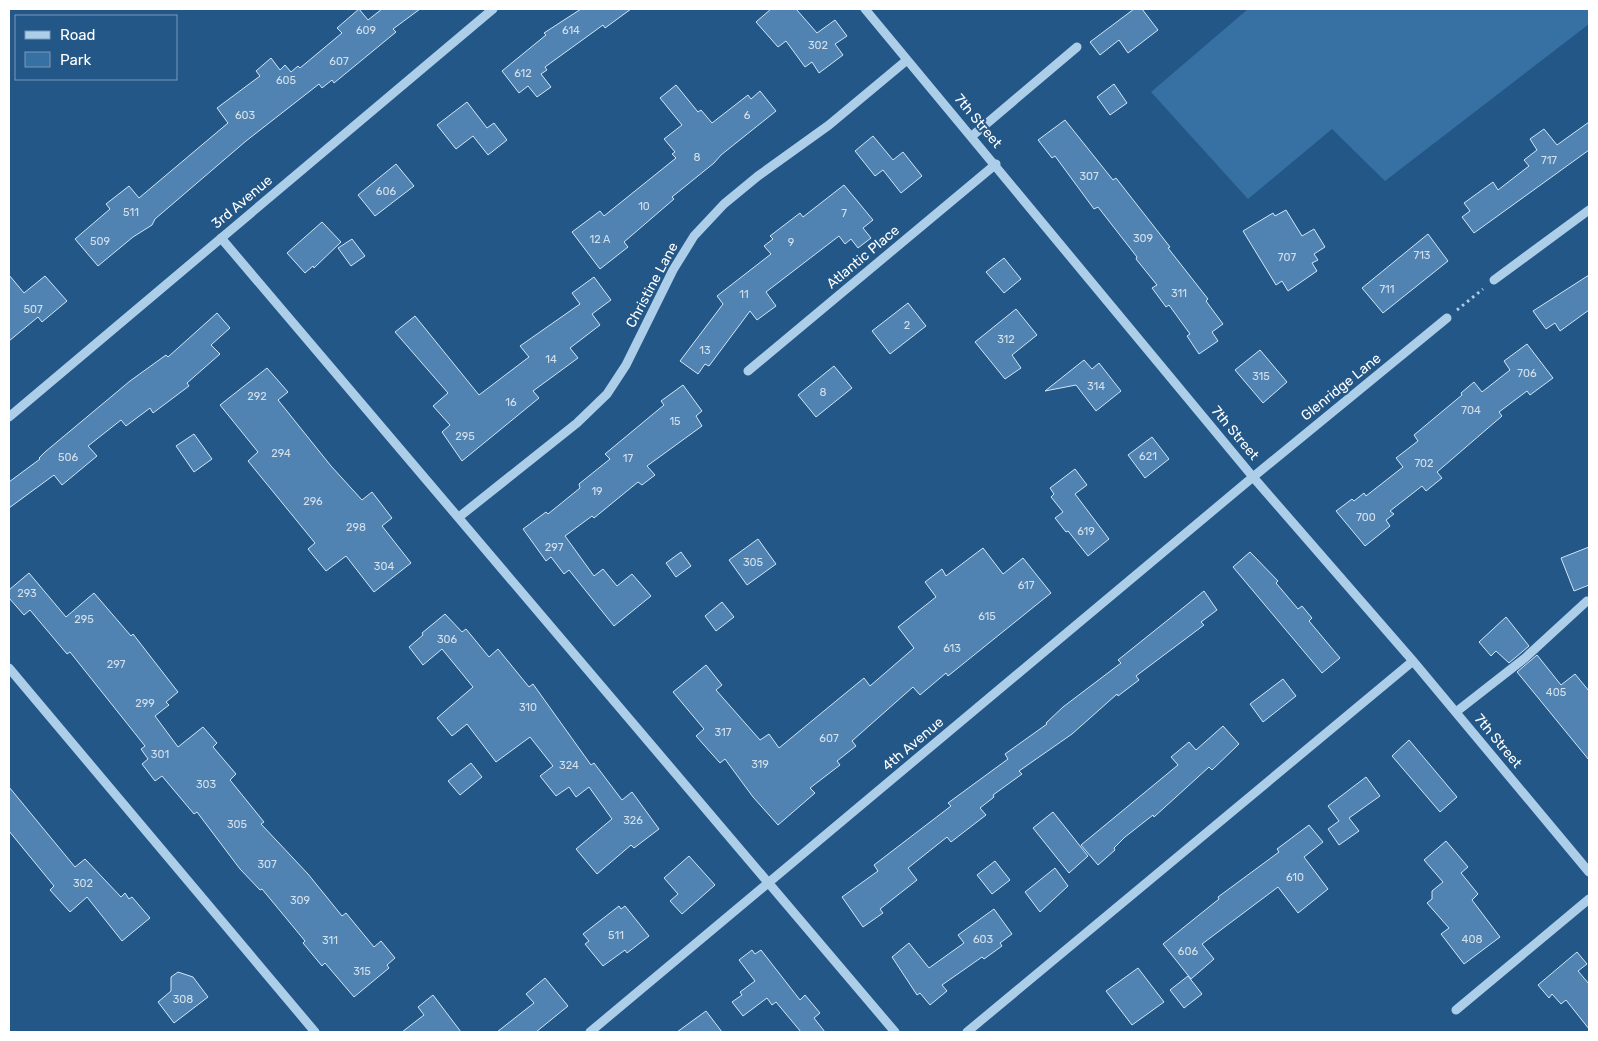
<svg xmlns="http://www.w3.org/2000/svg" width="1598" height="1041" font-family="Rubik,sans-serif">
<rect width="100%" height="100%" fill="#235787"/>
<path fill="#3771a4" d="M1248 9H1589V24L1385 181 1332 129 1248 199 1151 92Z"/>
<path fill="#5083b1" stroke="#d1e6f7" d="M359 9 368 20 382 9H420L393 29 396 32 334 83 332 80 322 88 319 84 246 141 155 219 152 225 133 237 98 266 75 239 110 209 106 204 129 186 139 198 228 123 217 108 260 76 256 71 271 58 280 70 285 65 291 72 298 66 300 68 342 33 337 28Z
M581 9H631L605 28 603 25 545 67 547 70 541 74 551 87 537 97 528 86 519 93 502 71 546 35 544 33Z
M771 9H796L817 33 835 20 847 36 835 44 843 55 819 73 812 62 805 67 786 41 778 47 756 22Z
M1134 9H1142L1158 30 1128 53 1119 40 1100 55 1090 42Z
M1114 84 1127 103 1110 115 1097 97Z
M676 85 698 112 701 110 712 123 748 95 751 99 760 91 776 111 721 155 714 163 672 197 674 199 624 242 628 247 600 269 572 232 600 211 604 216 676 158 672 154 675 152 664 139 682 125 660 98Z
M467 102 487 128 494 123 507 140 488 155 473 136 456 149 437 125Z
M1065 120 1113 180 1116 178 1170 247 1168 248 1208 299 1206 301 1223 324 1212 332 1218 341 1199 354 1187 336 1190 334 1169 305 1166 307 1152 288 1157 285 1136 259 1137 257 1098 207 1094 209 1055 156 1052 158 1038 140Z
M1589 122V150L1474 233 1462 217 1470 211 1464 203 1493 182 1498 190 1529 166 1524 160 1537 150 1530 139 1544 129 1557 145Z
M873 136 893 160 903 152 922 176 901 193 883 170 875 176 855 151Z
M396 164 414 186 375 216 358 195Z
M844 185 873 220 863 228 871 238 858 248 851 239 845 244 839 236 766 292 776 306 757 320 750 311 709 366 705 364 698 374 680 361 723 304 717 296 771 254 764 246 773 239 770 236 800 213 803 217Z
M1286 210 1302 236 1314 229 1325 247 1314 254 1318 260 1312 263 1317 271 1288 291 1282 281 1276 285 1243 231 1273 213 1275 216Z
M322 222 341 242 314 268 313 266 305 273 287 253Z
M1428 234 1448 261 1383 313 1362 288Z
M352 239 365 256 351 266 338 248Z
M1004 258 1021 279 1004 293 986 272Z
M9 275 24 293 45 276 67 301 42 322 38 317 9 341Z
M1589 275V310L1560 331 1555 323 1546 329 1533 311Z
M594 277 611 300 592 314 600 325 570 348 578 358 533 391 539 398 462 461 442 432 450 425 433 406 448 393 395 332 415 316 479 395 529 357 520 346 580 304 572 293Z
M908 303 926 326 890 354 872 331Z
M1016 309 1037 335 1012 355 1021 368 1005 379 975 342Z
M217 313 230 328 211 345 220 354 187 383 189 386 153 413 150 408 126 426 121 420 88 446 97 456 62 485 54 475 9 508V482L40 459 39 458 45 452 130 381 166 355 168 357Z
M1527 344 1553 378 1530 395 1527 391 1499 412 1502 416 1437 472 1442 478 1426 491 1422 486 1390 511 1394 514 1386 520 1390 526 1365 546 1336 511 1352 499 1354 501 1364 493 1366 496 1403 467 1396 458 1418 441 1414 435 1462 395 1461 393 1474 382 1482 392 1510 370 1504 361Z
M1260 350 1287 382 1263 403 1235 370Z
M1084 360 1092 369 1099 363 1121 391 1096 411 1076 385 1045 391Z
M834 366 852 388 816 417 798 395Z
M267 368 288 392 278 400 331 466 362 500 372 492 392 518 382 526 411 563 374 592 346 556 326 571 308 549 315 543 248 461 258 452 220 405Z
M683 385 702 411 696 416 702 426 647 466 655 475 642 485 638 482 594 518 592 516 565 536 594 576 603 569 617 586 632 574 651 596 614 626 569 570 564 574 551 557 546 561 523 529 546 512 548 514 580 488 579 484 610 459 605 454 664 405 661 401Z
M194 434 212 459 194 472 176 446Z
M1152 437 1169 459 1145 478 1128 455Z
M1075 469 1087 485 1075 494 1109 539 1088 556 1068 531 1066 532 1055 518 1063 512 1051 497 1054 494 1050 488Z
M758 539 776 564 747 585 729 560Z
M1589 547V585L1574 591 1561 558Z
M983 548 1003 574 1023 558 1051 593 948 676 946 673 920 695 913 687 852 741 856 746 837 761 840 765 810 788 815 793 778 825 753 797 725 759 720 763 696 736 704 729 673 692 706 665 722 685 716 690 760 740 769 734 779 748 864 678 870 686 914 648 898 627 936 597 925 582 942 569 946 576Z
M681 552 691 566 676 577 666 563Z
M1250 552 1278 581 1276 583 1298 609 1302 606 1312 618 1309 621 1340 658 1322 673 1233 567Z
M29 573 66 617 94 593 131 636 133 634 178 692 166 702 169 705 155 716 178 747 203 727 217 743 213 747 236 774 230 780 264 822 261 824 308 874 342 916 346 913 374 947 381 941 395 958 387 965 389 968 354 997 325 963 322 966 303 943 305 941 262 889 260 890 240 869 197 812 194 814 162 776 155 781 142 764 148 759 141 749 145 746 70 652 67 654 30 610 24 615 9 598V590Z
M1204 591 1217 610 1201 622 1204 625 1136 676 1139 680 1118 696 1117 694 1072 734 1019 771 1022 774 993 795 994 797 980 808 986 815 951 842 947 837 908 868 917 880 880 909 883 913 863 927 842 897 878 871 874 865 951 806 948 803 1008 759 1005 754 1047 724 1046 723 1063 707 1121 663 1118 660Z
M722 602 734 617 716 631 705 616Z
M445 614 462 632 466 629 489 657 498 649 529 687 533 684 591 765 594 763 622 800 632 792 659 829 634 848 631 845 597 874 576 849 612 819 589 787 576 797 569 787 556 796 540 776 553 766 530 737 496 762 467 724 452 736 437 718 473 687 442 649 423 665 409 647 423 635 422 633Z
M1506 617 1529 646 1509 663 1496 651 1491 656 1479 642Z
M1537 655 1561 685 1575 674 1589 691V760L1517 672Z
M1283 679 1296 696 1263 722 1250 704Z
M1223 726 1239 744 1212 770 1209 767 1154 817 1153 815 1125 837 1114 848 1115 850 1098 865 1081 845 1178 765 1171 757 1189 742 1196 750Z
M1409 740 1457 797 1440 812 1392 756Z
M471 763 482 777 460 795 448 781Z
M1366 777 1380 796 1349 818 1359 831 1339 845 1328 829 1339 821 1328 806Z
M9 787 75 867 85 859 121 897 125 893 129 899 132 897 150 918 122 941 87 897 70 912 50 890 54 886 9 831Z
M1053 812 1088 856 1069 873 1033 828Z
M1309 825 1323 842 1304 857 1328 889 1298 913 1278 887 1202 944 1214 959 1191 979 1163 944 1219 899 1218 897 1279 852 1277 849Z
M1446 841 1468 867 1461 873 1478 894 1472 900 1500 937 1464 964 1441 934 1449 928 1427 903 1432 899V891L1443 882 1424 860Z
M689 856 715 885 682 914 670 901 678 894 664 878Z
M995 861 1010 880 992 894 977 875Z
M1055 868 1068 886 1040 912 1025 892Z
M619 906 621 909 625 906 649 936 627 953 625 950 603 966 585 944 589 941 583 934Z
M994 909 1012 934 1000 943 1002 946 984 959 982 957 942 985 947 991 930 1005 920 993 917 995 892 957 909 943 929 968 964 943 958 935Z
M752 950 755 954 761 950 800 1000 805 995 820 1013 814 1018 825 1032H801L776 1002 772 1005 767 998 743 1016 732 1002 742 995 740 992 755 981 739 960Z
M1577 952 1587 964 1578 971 1589 984V1029L1566 1000 1561 1004 1552 994 1549 998 1538 985Z
M1138 968 1164 1002 1132 1025 1106 991Z
M178 972 193 977 208 997 174 1023 158 1002 171 991V977Z
M1188 976 1202 994 1184 1008 1170 990Z
M545 978 568 1006 536 1032H497L534 1003 526 994Z
M433 995 461 1032H402L424 1015 418 1007Z
M706 1011 722 1032H677Z"/>
<g fill="none" stroke-linecap="round" stroke-linejoin="round">
<path stroke="#adcee9" stroke-width="3" stroke-dasharray="2.5 4" stroke-linecap="butt" d="M1457 310 1483 289"/>
<path stroke="#adcee9" stroke-width="9" d="M865 9 1253 477 1413 661 1589 872
M972 136 1077 47
M221 238 895 1032
M1494 280 1589 210
M748 371 996 164
M9 417 493 9
M459 517 577 423 607 394 626 365 673 270 694 236 724 204 758 176 829 125 907 60
M9 668 315 1032
M1456 712 1525 658 1587 601
M1456 1010 1589 899
M590 1032 1253 477 1447 318
M967 1032 1413 661"/>
</g>
<g text-anchor="middle" dominant-baseline="central" stroke-width="4" stroke-linejoin="round" paint-order="stroke">
<g font-size="11" fill="#d3e0ec">
<text x="366" y="30">609</text>
<text x="571" y="30">614</text>
<text x="818" y="45">302</text>
<text x="339" y="61">607</text>
<text x="523" y="73">612</text>
<text x="286" y="80">605</text>
<text x="245" y="115">603</text>
<text x="747" y="115">6</text>
<text x="697" y="157">8</text>
<text x="1549" y="160">717</text>
<text x="1089" y="176">307</text>
<text x="386" y="191">606</text>
<text x="644" y="206">10</text>
<text x="131" y="212">511</text>
<text x="844" y="213">7</text>
<text x="1143" y="238">309</text>
<text x="600" y="239">12 A</text>
<text x="100" y="241">509</text>
<text x="791" y="242">9</text>
<text x="1422" y="255">713</text>
<text x="1287" y="257">707</text>
<text x="1387" y="289">711</text>
<text x="1179" y="293">311</text>
<text x="744" y="294">11</text>
<text x="33" y="309">507</text>
<text x="907" y="325">2</text>
<text x="1006" y="339">312</text>
<text x="705" y="350">13</text>
<text x="551" y="359">14</text>
<text x="1527" y="373">706</text>
<text x="1261" y="376">315</text>
<text x="1096" y="386">314</text>
<text x="823" y="392">8</text>
<text x="257" y="396">292</text>
<text x="511" y="402">16</text>
<text x="1471" y="410">704</text>
<text x="675" y="421">15</text>
<text x="465" y="436">295</text>
<text x="281" y="453">294</text>
<text x="1148" y="456">621</text>
<text x="68" y="457">506</text>
<text x="628" y="458">17</text>
<text x="1424" y="463">702</text>
<text x="597" y="491">19</text>
<text x="313" y="501">296</text>
<text x="1366" y="517">700</text>
<text x="356" y="527">298</text>
<text x="1086" y="531">619</text>
<text x="554" y="547">297</text>
<text x="753" y="562">305</text>
<text x="384" y="566">304</text>
<text x="1026" y="585">617</text>
<text x="27" y="593">293</text>
<text x="987" y="616">615</text>
<text x="84" y="619">295</text>
<text x="447" y="639">306</text>
<text x="952" y="648">613</text>
<text x="116" y="664">297</text>
<text x="1556" y="692">405</text>
<text x="145" y="703">299</text>
<text x="528" y="707">310</text>
<text x="723" y="732">317</text>
<text x="829" y="738">607</text>
<text x="160" y="754">301</text>
<text x="760" y="764">319</text>
<text x="569" y="765">324</text>
<text x="206" y="784">303</text>
<text x="633" y="820">326</text>
<text x="237" y="824">305</text>
<text x="267" y="864">307</text>
<text x="1295" y="877">610</text>
<text x="83" y="883">302</text>
<text x="300" y="900">309</text>
<text x="616" y="935">511</text>
<text x="983" y="939">603</text>
<text x="1472" y="939">408</text>
<text x="330" y="940">311</text>
<text x="1188" y="951">606</text>
<text x="362" y="971">315</text>
<text x="183" y="999">308</text>
</g>
<g font-size="14" fill="#fff" stroke="#235787">
<text transform="translate(978 121) rotate(50)">7th Street</text>
<text transform="translate(242 202) rotate(-40)">3rd Avenue</text>
<text transform="translate(863 257) rotate(-40)">Atlantic Place</text>
<text transform="translate(652 285) rotate(-62)">Christine Lane</text>
<text transform="translate(1341 387) rotate(-39)">Glenridge Lane</text>
<text transform="translate(1235 433) rotate(50)">7th Street</text>
<text transform="translate(1498 741) rotate(50)">7th Street</text>
<text transform="translate(913 744) rotate(-40)">4th Avenue</text>
</g>
</g>
<rect width="1598" height="1041" fill="none" stroke="#ffffff" stroke-width="20"/>
<rect x="15" y="15" width="162" height="65" fill="#235787" stroke="#7b9ab7"/>
<rect x="25" y="31" width="25" height="8" fill="#adcee9" stroke="#7b9ab7"/>
<text x="60" y="40" font-size="15" fill="#ffffff">Road</text>
<rect x="25" y="52" width="25" height="15" fill="#3771a4" stroke="#7b9ab7"/>
<text x="60" y="65" font-size="15" fill="#ffffff">Park</text>
</svg>
